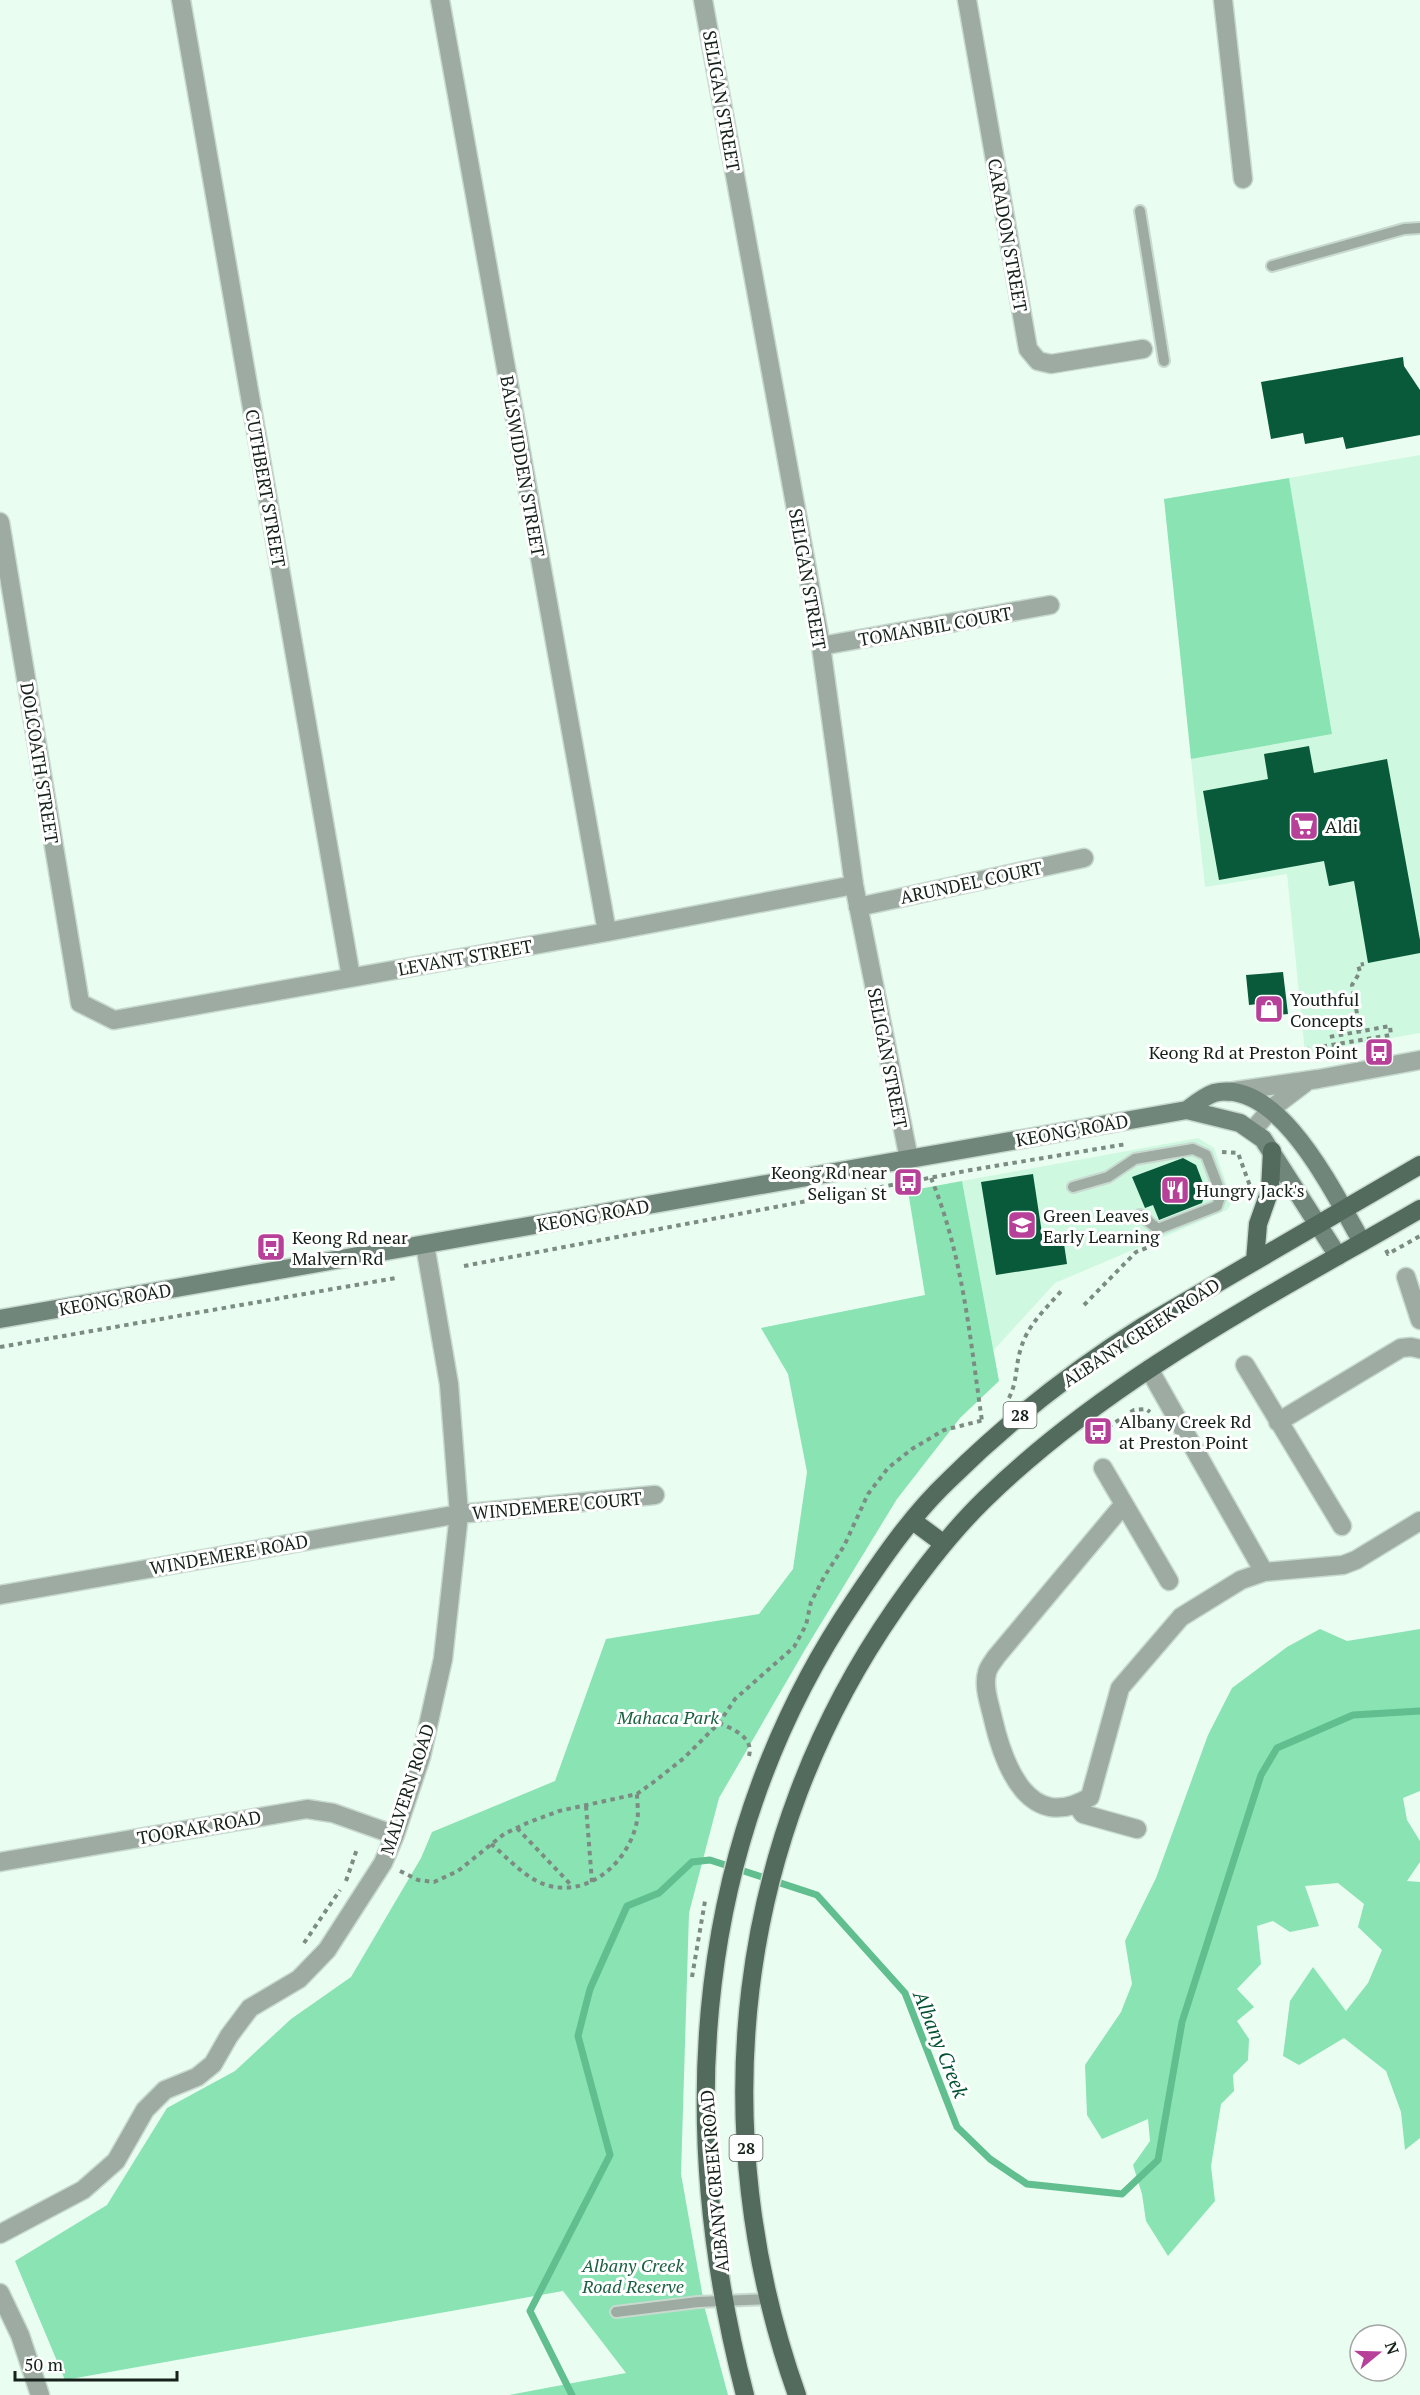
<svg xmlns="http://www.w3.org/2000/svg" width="1420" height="2395" font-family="'PT Serif',serif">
<rect width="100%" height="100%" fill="#eafdf1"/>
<path fill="#cff8e0" d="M1420 455V1033L1305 1053 1287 874 1205 887 1191 759 1332 734 1289 478Z
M1198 1138 1214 1148 1231 1197V1204L1227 1210 1055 1283 992 1352 962 1181Z"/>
<path fill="#89e3b3" d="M1289 478 1332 734 1191 759 1164 499Z
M962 1181 999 1381 960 1418 897 1499 806 1648 719 1798 689 1913 681 2174 705 2309 728 2395H509L626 2373 563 2291 65 2380 15 2261 107 2205 167 2108 235 2071 291 2019 351 1977 421 1858 432 1832 555 1781 606 1639 759 1614 793 1569 807 1472 788 1374 761 1328 925 1295 908 1191Z
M1320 1629 1347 1641 1420 1629V1791L1403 1798 1407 1820 1420 1841V1862L1407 1881 1420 1882V2138L1405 2150 1401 2112 1386 2071 1344 2038 1299 2065 1283 2056 1290 2001 1313 1967 1346 2011 1368 1983 1382 1950 1358 1927 1364 1904 1338 1883 1305 1886 1319 1926 1290 1932 1273 1921 1257 1926 1261 1964 1237 1989 1254 2007 1237 2021 1249 2039 1248 2060 1233 2075 1234 2091 1221 2104 1211 2166 1215 2201 1168 2256 1146 2221 1142 2194 1133 2165 1150 2141 1148 2119 1102 2139 1087 2115 1085 2065 1121 2012 1132 1984 1125 1941 1156 1878 1208 1735 1232 1688 1287 1647Z"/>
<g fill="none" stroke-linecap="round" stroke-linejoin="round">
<path stroke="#61be8f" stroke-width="7" d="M572 2395 530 2311 610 2155 578 2036 590 1989 627 1906 659 1893 692 1862 710 1860 817 1895 905 1993 957 2127 990 2159 1027 2184 1122 2194 1158 2160 1182 2022 1261 1775 1277 1748 1353 1715 1420 1711"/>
</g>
<path fill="#095a3a" d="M1403 357 1404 366 1420 390V435L1346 449 1343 437 1305 444 1303 433 1271 439 1261 382Z
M1309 746 1314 773 1387 759 1420 940V953L1368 963 1354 881 1329 886 1324 861 1219 880 1203 791 1268 779 1264 754Z
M1283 972 1288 1014 1259 1017 1258 1004 1249 1005 1246 975Z
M1183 1158 1196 1165 1206 1191 1202 1203 1159 1220 1153 1205 1145 1208 1132 1177Z
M1033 1174 1043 1240 1063 1237 1067 1264 996 1275 981 1182Z"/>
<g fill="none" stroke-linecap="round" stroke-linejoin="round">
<g stroke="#c8dacf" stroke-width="14">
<path id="lane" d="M1140 211 1164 361
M1272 266 1404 229 1420 228
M1073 1187 1108 1177 1135 1159 1193 1149 1206 1155 1221 1194 1217 1206 1158 1229 1140 1215
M616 2312 698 2302 768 2299"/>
</g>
<g stroke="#c8dacf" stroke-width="21">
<path id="street" d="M181 0 351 977
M440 0 607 932
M703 0 821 646 854 885 909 1159
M967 0 1028 349 1038 361 1051 364 1143 349
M1223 0 1243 179
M0 522 80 1003 114 1020 607 932 854 885
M821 646 1050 605
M858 907 1084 858
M1228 1092 1318 1079 1420 1060
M1253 1130 1272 1108 1305 1083
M1406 1277 1420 1320
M1245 1365 1342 1526
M1149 1369 1264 1572
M1278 1422 1401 1348 1411 1347 1420 1349
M1103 1468 1169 1581
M1124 1504 996 1657C993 1662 988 1667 987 1673 983 1687 990 1705 993 1719 1004 1766 1029 1834 1090 1797L1120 1688 1181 1617 1241 1580 1264 1572 1343 1565 1356 1560 1420 1521
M0 1595 459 1514 655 1495
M1077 1805 1083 1814 1137 1829
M0 1862 307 1809 333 1813 395 1835
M0 2234 83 2190 116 2161 145 2110 165 2090 197 2077 213 2064 229 2036 250 2008 299 1979 327 1950 383 1863 395 1835 421 1757 443 1659 459 1514 449 1384 425 1245
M0 2293 20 2335 40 2395"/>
</g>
<g stroke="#c8dacf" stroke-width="21">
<path id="secondary" d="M1187 1110 1240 1123 1263 1139 1338 1256
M0 1319 1187 1110C1195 1104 1205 1096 1214 1093 1280 1077 1335 1196 1362 1242"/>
</g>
<g stroke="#c8dacf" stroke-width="21">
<path id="primary" d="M1255 1261 1258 1224 1270 1190 1272 1151
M913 1521 944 1544
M745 2395C674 2121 693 1840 854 1601 882 1559 912 1515 949 1480 1008 1422 1072 1371 1142 1327L1420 1165
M797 2395C703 2130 734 1841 895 1609 922 1570 951 1532 985 1499 1110 1377 1270 1296 1420 1209"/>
</g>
<path stroke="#7d8c83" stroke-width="4" stroke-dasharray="4.5 4.5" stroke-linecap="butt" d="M1360 1031 1352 985 1360 972 1358 965 1364 964
M1310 1061 1308 1049 1391 1035 1390 1026 1329 1037
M1222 1152 1238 1153 1250 1186
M931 1178C963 1255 970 1339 982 1421
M1386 1250 1388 1254 1420 1236
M464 1266 971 1170 1127 1144
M1084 1305 1136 1252 1154 1245
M0 1347 396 1278
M1009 1398C1018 1380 1015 1366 1021 1348 1028 1324 1046 1309 1062 1290
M1093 1437 1134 1410 1146 1409 1150 1412
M719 1723C733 1729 754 1737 749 1756
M586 1806 592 1882
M517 1828 572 1886
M491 1844C508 1858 525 1878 546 1885 589 1898 629 1862 637 1821 639 1813 637 1802 637 1794
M400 1871 418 1880 434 1882 458 1871 504 1834 527 1823 559 1811 637 1794 655 1781 684 1758 719 1723 735 1699 794 1647 806 1625 811 1602 824 1577 844 1546 868 1494 888 1468 912 1449 944 1430 984 1420
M346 1881 357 1849
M304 1943 340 1890
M692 1977 705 1901"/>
<use href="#lane" stroke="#9daba2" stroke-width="10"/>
<use href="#street" stroke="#9daba2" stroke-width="18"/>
<use href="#secondary" stroke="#71867a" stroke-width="18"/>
<use href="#primary" stroke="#536b5d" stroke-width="18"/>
</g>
<defs>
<g id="supermarket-square" transform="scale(1.5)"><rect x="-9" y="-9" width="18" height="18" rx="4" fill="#b74198" stroke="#fff"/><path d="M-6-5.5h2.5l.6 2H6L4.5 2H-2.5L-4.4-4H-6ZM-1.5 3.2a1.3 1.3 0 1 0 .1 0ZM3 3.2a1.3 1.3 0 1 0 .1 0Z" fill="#fff"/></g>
<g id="shop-square" transform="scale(1.5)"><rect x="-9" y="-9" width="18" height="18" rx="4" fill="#b74198" stroke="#fff"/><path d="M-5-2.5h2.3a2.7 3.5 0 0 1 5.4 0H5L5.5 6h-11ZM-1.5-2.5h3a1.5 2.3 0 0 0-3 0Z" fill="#fff"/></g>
<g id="bus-square" transform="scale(1.5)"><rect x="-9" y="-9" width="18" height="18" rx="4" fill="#b74198" stroke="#fff"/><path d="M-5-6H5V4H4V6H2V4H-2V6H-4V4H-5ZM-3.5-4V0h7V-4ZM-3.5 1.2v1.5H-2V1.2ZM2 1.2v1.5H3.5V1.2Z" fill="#fff"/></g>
<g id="restaurant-square" transform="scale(1.5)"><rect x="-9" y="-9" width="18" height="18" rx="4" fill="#b74198" stroke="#fff"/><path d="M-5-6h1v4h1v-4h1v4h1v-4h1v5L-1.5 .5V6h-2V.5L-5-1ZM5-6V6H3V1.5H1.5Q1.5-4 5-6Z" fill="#fff"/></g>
<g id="school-square" transform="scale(1.5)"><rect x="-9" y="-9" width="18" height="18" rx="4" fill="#b74198" stroke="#fff"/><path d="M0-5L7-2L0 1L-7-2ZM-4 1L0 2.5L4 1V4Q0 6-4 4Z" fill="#fff"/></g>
</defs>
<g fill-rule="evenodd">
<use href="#supermarket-square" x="1304" y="826"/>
<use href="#shop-square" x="1269" y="1009"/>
<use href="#bus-square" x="1379" y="1052"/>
<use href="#bus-square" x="908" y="1182"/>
<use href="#restaurant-square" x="1175" y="1190"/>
<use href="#school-square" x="1022" y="1225"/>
<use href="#bus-square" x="271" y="1247"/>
<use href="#bus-square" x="1098" y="1431"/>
</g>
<g text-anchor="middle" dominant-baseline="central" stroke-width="6" stroke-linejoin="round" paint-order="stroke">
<g fill="#fff" stroke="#5b645f" stroke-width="1.5">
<rect x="1003.5" y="1402" width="33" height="26" rx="4.5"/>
<rect x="729.5" y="2135" width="33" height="26" rx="4.5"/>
</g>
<g font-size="16" font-weight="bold" fill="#15211a">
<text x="1020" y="1415">28</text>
<text x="746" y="2148">28</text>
</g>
<g font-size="18" fill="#15211a" stroke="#fff">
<text transform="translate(722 101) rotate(80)">SELIGAN STREET</text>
<text transform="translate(1008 235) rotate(80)">CARADON STREET</text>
<text transform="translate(523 466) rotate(80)">BALSWIDDEN STREET</text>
<text transform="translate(266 488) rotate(80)">CUTHBERT STREET</text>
<text transform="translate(808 579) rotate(80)">SELIGAN STREET</text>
<text transform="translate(935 626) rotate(-10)">TOMANBIL COURT</text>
<text transform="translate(40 763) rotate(81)">DOLCOATH STREET</text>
<text transform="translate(971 882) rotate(-12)">ARUNDEL COURT</text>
<text transform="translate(465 957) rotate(-10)">LEVANT STREET</text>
<text transform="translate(888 1058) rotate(79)">SELIGAN STREET</text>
<text transform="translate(1072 1130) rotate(-10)">KEONG ROAD</text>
<text transform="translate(593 1215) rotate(-10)">KEONG ROAD</text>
<text transform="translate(115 1299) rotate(-10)">KEONG ROAD</text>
<text transform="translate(1141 1332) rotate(-33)">ALBANY CREEK ROAD</text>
<text transform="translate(557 1505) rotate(-5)">WINDEMERE COURT</text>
<text transform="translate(229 1554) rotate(-10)">WINDEMERE ROAD</text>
<text transform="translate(407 1789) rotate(-72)">MALVERN ROAD</text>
<text transform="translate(199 1827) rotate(-10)">TOORAK ROAD</text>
<text transform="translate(714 2181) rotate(-95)">ALBANY CREEK ROAD</text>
</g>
<g font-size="18" fill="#15211a" stroke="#fff" text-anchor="start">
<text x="1325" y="826">Aldi</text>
<text x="1290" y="999">Youthful<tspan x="1290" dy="21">Concepts</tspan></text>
<text x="1358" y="1052" text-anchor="end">Keong Rd at Preston Point</text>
<text x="887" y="1172" text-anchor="end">Keong Rd near<tspan x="887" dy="21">Seligan St</tspan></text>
<text x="1196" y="1190">Hungry Jack's</text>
<text x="1043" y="1215">Green Leaves<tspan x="1043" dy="21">Early Learning</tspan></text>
<text x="292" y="1237">Keong Rd near<tspan x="292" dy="21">Malvern Rd</tspan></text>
<text x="1119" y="1421">Albany Creek Rd<tspan x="1119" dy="21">at Preston Point</tspan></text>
</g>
<g font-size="18" font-style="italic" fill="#1b6040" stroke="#fff">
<text x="668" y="1717">Mahaca Park</text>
<text x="633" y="2265">Albany Creek<tspan x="633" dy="21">Road Reserve</tspan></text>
</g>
<g font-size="20" font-style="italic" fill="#045233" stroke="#fff">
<text transform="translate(941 2044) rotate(68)">Albany Creek</text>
</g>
</g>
<g transform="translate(1378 2353) rotate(71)"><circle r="28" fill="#ffffff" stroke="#a1a6a3" stroke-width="1.5"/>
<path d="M0-4.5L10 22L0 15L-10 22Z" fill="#b74198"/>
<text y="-9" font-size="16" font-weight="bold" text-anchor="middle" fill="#15211a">N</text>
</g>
<path d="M15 2371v9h162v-9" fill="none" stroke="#15211a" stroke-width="3"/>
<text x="24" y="2371" font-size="18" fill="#15211a" stroke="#ffffff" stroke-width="4.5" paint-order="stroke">50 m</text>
</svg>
